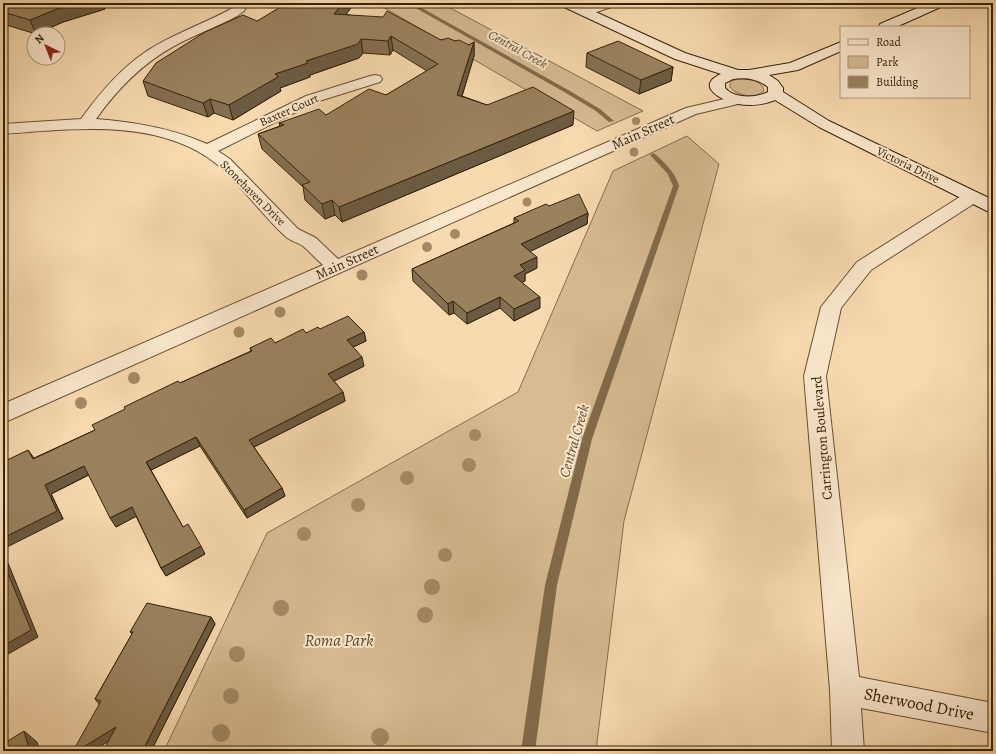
<svg xmlns="http://www.w3.org/2000/svg" width="996" height="754" font-family="Alegreya,serif">
<rect width="100%" height="100%" fill="#f8dab0"/>
<filter id="stains"><feTurbulence type="fractalNoise" baseFrequency=".005" numOctaves="4"/><feColorMatrix values="0 0 0 0 .2 0 0 0 0 .09 0 0 0 0 .02 0 0 0 .5 -.17"/></filter>
<radialGradient id="worn" r=".72"><stop offset=".6" stop-color="#630" stop-opacity="0"/><stop offset="1" stop-color="#630" stop-opacity=".3"/></radialGradient>
<path fill="#d7bb93" stroke="#866e4d" d="M376 3H441L643 111 597 131Z
M739 79C748 79 763 80 764 91 755 99 737 96 730 87 729 81 734 80 739 79Z
M687 136 719 164 624 521 596 751H164L267 533 518 392 613 171Z"/>
<g fill="none" stroke-linecap="round" stroke-linejoin="round">
<path fill="#826b4a" fill-rule="evenodd" d="M407 3H413L570 91 600 109 614 121 609 122 596 111 566 93Z
M653 153 655 154C665 163 675 172 679 186L592 439 557 585 535 751H521L545 585 582 439 673 186 667 173 650 155Z"/>
<g stroke="#665031" stroke-width="2">
<path id="street" d="M236 3H248L244 11 237 16C217 27 194 35 174 46 142 64 117 89 96 119 134 122 172 128 207 144L306 96 370 76 375 75 380 76 382 79 380 82 316 102 218 151 230 159 298 229 316 238 338 259 686 108 737 96 742 97 744 100 742 103 696 114 3 423V404L323 265C316 259 310 252 303 246 297 242 290 241 285 236 261 214 242 186 218 165 160 117 72 129 3 134V124L81 119C99 94 119 70 144 53 170 35 201 25 229 10L235 6Z
M598 3H616L614 6 585 16 581 15 579 12 581 9Z
M972 192 978 193 981 197 978 201 871 270 841 308 826 376 859 677 993 703V733L861 708 864 751H832L830 690 804 376 821 307 857 262 966 193Z"/>
</g>
<g stroke="#352207" stroke-width="2">
<path id="secondary" d="M560 3H576L685 53 738 70H749L790 63 841 42V51L798 70 769 75 778 81 783 88V92L829 121 993 200V212L987 211 819 127 775 100C763 105 750 106 738 104 722 101 694 86 721 74L675 59 562 6ZM733 79C746 77 758 79 768 87V92C757 98 734 99 725 88V83Z
M929 3H945L943 6 896 27H879L880 24Z"/>
</g>
<use href="#street" fill="#fae7cc" fill-rule="evenodd"/>
<use href="#secondary" fill="#fae7cc" fill-rule="evenodd"/>
</g>
<g fill="#a38a66">
<circle cx="636" cy="121" r="4"/>
<circle cx="634" cy="152" r="4.5"/>
<circle cx="527" cy="202" r="4.5"/>
<circle cx="455" cy="234" r="5"/>
<circle cx="427" cy="247" r="5"/>
<circle cx="362" cy="275" r="5.5"/>
<circle cx="280" cy="312" r="5.5"/>
<circle cx="239" cy="332" r="5.5"/>
<circle cx="134" cy="378" r="6"/>
<circle cx="81" cy="403" r="6"/>
<circle cx="475" cy="435" r="6"/>
<circle cx="469" cy="465" r="7"/>
<circle cx="407" cy="478" r="7"/>
<circle cx="358" cy="505" r="7"/>
<circle cx="304" cy="534" r="7"/>
<circle cx="445" cy="555" r="7"/>
<circle cx="432" cy="587" r="8"/>
<circle cx="281" cy="608" r="8"/>
<circle cx="425" cy="615" r="8"/>
<circle cx="237" cy="654" r="8"/>
<circle cx="231" cy="696" r="8"/>
<circle cx="221" cy="733" r="9"/>
<circle cx="380" cy="737" r="9"/>
</g>
<path fill="#847052" stroke="#352207" d="M3 3H103L105 9 63 22 36 34 3 24Z
M346 14 441 40 455 41 469 45 474 42V56L462 96 487 105 573 125 342 222 335 215 325 219 305 200 303 187 262 149 258 134 280 126 279 123 326 115 386 95 427 71 393 50 390 55 363 53 359 58 310 75V77L280 88 281 91 233 120 214 113 208 117 148 96 143 81 257 21Z
M587 53 673 67 671 81 639 94 586 67Z
M549 206 588 213 587 224 530 251 537 268 525 274V281L522 282 540 308 514 321 500 308 467 324 454 313 449 315 413 281 412 269 514 223V218Z
M320 329 364 332 366 341 353 347 364 366 334 381 343 392 345 401 254 447 282 488 285 496 247 518 200 446 151 470 183 527 205 554 166 576 161 568 136 516 116 527 89 475 51 494 63 519 34 458 95 430 180 383 251 351 250 348 275 343Z
M211 617 215 624 152 749 109 741 99 704 95 699 132 634 130 632Z"/>
<path fill="#6c5b42" stroke="#352207" d="M77 3H103L105 9 63 22 36 34 30 20 57 9Z
M343 3H355L336 27 334 14Z
M391 36 393 50 390 55 388 41Z
M361 39 363 53 359 58 310 75V77L280 88 281 91 233 120 229 105 275 74Z
M474 42V56L458 109 457 95Z
M673 67 671 81 639 94 641 80Z
M210 99 214 113 208 117 203 103Z
M574 111 573 125 342 222 339 207Z
M332 200 335 215 325 219 322 204Z
M588 213 587 224 521 256V244Z
M537 257V268L525 274V281L513 287 514 276 520 265Z
M500 297V308L467 324V313Z
M540 297V308L514 321V309Z
M453 301 454 313 449 315 448 304Z
M364 332 366 341 349 349 347 340Z
M362 357 364 366 330 383 328 374Z
M343 392 345 401 252 448 249 440Z
M196 437 200 446 151 470 146 462Z
M28 450 34 458 33 459Z
M84 466 90 474 51 494 63 519 3 549V538L45 485Z
M282 488 285 496 247 518 244 510Z
M132 507 137 516 116 527 110 518Z
M201 546 205 554 166 576 161 568Z
M3 558 8 563 38 637 3 657Z
M211 617 215 624 152 749 155 751H150L145 746Z
M116 727 122 733 93 751H77Z
M3 731 10 751H3Z
M24 731 37 742 40 751H30Z"/>
<path fill="#9a825f" stroke="#352207" d="M3 3H77L57 9 30 20 3 12Z
M287 3H343L334 14 383 17 387 11 441 40 448 38 455 41 459 40 469 45 474 42 457 95 487 105 533 87 574 111 339 207 332 200 322 204 302 185 310 182 258 134 284 125 279 123 319 109 326 115 369 89 386 95 438 64 391 36 388 41 361 39 358 44 306 61 308 63 275 74 278 77 229 105 210 99 203 103 143 81 156 63 205 32 243 15 257 21Z
M618 41 673 67 641 80 587 53Z
M579 194 588 213 521 244 537 257 520 265 525 270 514 276 540 297 514 309 500 297 467 313 453 301 448 304 412 269 519 221 514 218 546 204 549 206Z
M348 316 364 332 347 340 362 357 328 374 343 392 249 440 282 488 244 510 196 437 146 462 183 527 188 524 201 546 161 568 132 507 110 518 84 466 45 485 57 511 3 538V462L28 450 33 459 95 430 92 425 125 409 124 407 178 381 180 383 252 351 250 348 271 338 275 343 303 329 306 333 318 327 320 329Z
M3 561 31 630 3 646Z
M147 603 211 617 145 746 152 748 150 751H103L116 727 77 751H73L101 701 95 699 133 632H130Z
M24 731 30 751H3V744Z"/>
<g text-anchor="middle" dominant-baseline="central" stroke-width="4" stroke-linejoin="round" paint-order="stroke">
<g font-size="12" fill="#352207" stroke="#fae7cc">
<text transform="translate(289 110) rotate(-24)">Baxter Court</text>
<text transform="translate(908 165) rotate(26)">Victoria Drive</text>
<text transform="translate(253 193) rotate(45)">Stonehaven Drive</text>
</g>
<g font-size="13" font-style="italic" fill="#624c2e" stroke="#fae7cc">
<text transform="translate(518 49) rotate(29)">Central Creek</text>
</g>
<g font-size="14" fill="#352207" stroke="#fae7cc">
<text transform="translate(643 132) rotate(-24)">Main Street</text>
<text transform="translate(347 262) rotate(-24)">Main Street</text>
<text transform="translate(822 438) rotate(-95)">Carrington Boulevard</text>
</g>
<g font-size="15" font-style="italic" fill="#624c2e" stroke="#fae7cc">
<text transform="translate(574 441) rotate(-74)">Central Creek</text>
</g>
<g font-size="17" font-style="italic" fill="#5e482a" stroke="#fae7cc">
<text x="339" y="640">Roma Park</text>
</g>
<g font-size="17" fill="#352207" stroke="#fae7cc">
<text transform="translate(919 704) rotate(11)">Sherwood Drive</text>
</g>
</g>
<rect width="996" height="754" fill="none" stroke="#f8dab0" stroke-width="16"/>
<rect x="4" y="4" width="988" height="746" fill="none" stroke="#352207" stroke-width="2"/>
<rect x="8" y="8" width="980" height="738" fill="none" stroke="#352207"/>
<rect x="840" y="26" width="130" height="72" fill="#fae7cc" stroke="#ab987d"/>
<rect x="848" y="39" width="20" height="6" fill="#fae7cc" stroke="#ab987d"/>
<text x="876" y="46" font-size="12" fill="#352207">Road</text>
<rect x="848" y="56" width="20" height="12" fill="#d7bb93" stroke="#ab987d"/>
<text x="876" y="66" font-size="12" fill="#352207">Park</text>
<rect x="848" y="76" width="20" height="12" fill="#9a825f" stroke="#ab987d"/>
<text x="876" y="86" font-size="12" fill="#352207">Building</text>
<g transform="translate(46 46) rotate(317)"><circle r="19" fill="#fae7cc" stroke="#ab987d"/>
<path d="M0-3L7 15L0 10L-7 15Z" fill="#8f2418"/>
<text y="-6" font-size="11" font-weight="bold" text-anchor="middle" fill="#352207">N</text>
</g>
<rect width="100%" height="100%" filter="url(#stains)"/>
<rect width="100%" height="100%" fill="url(#worn)"/>
</svg>
